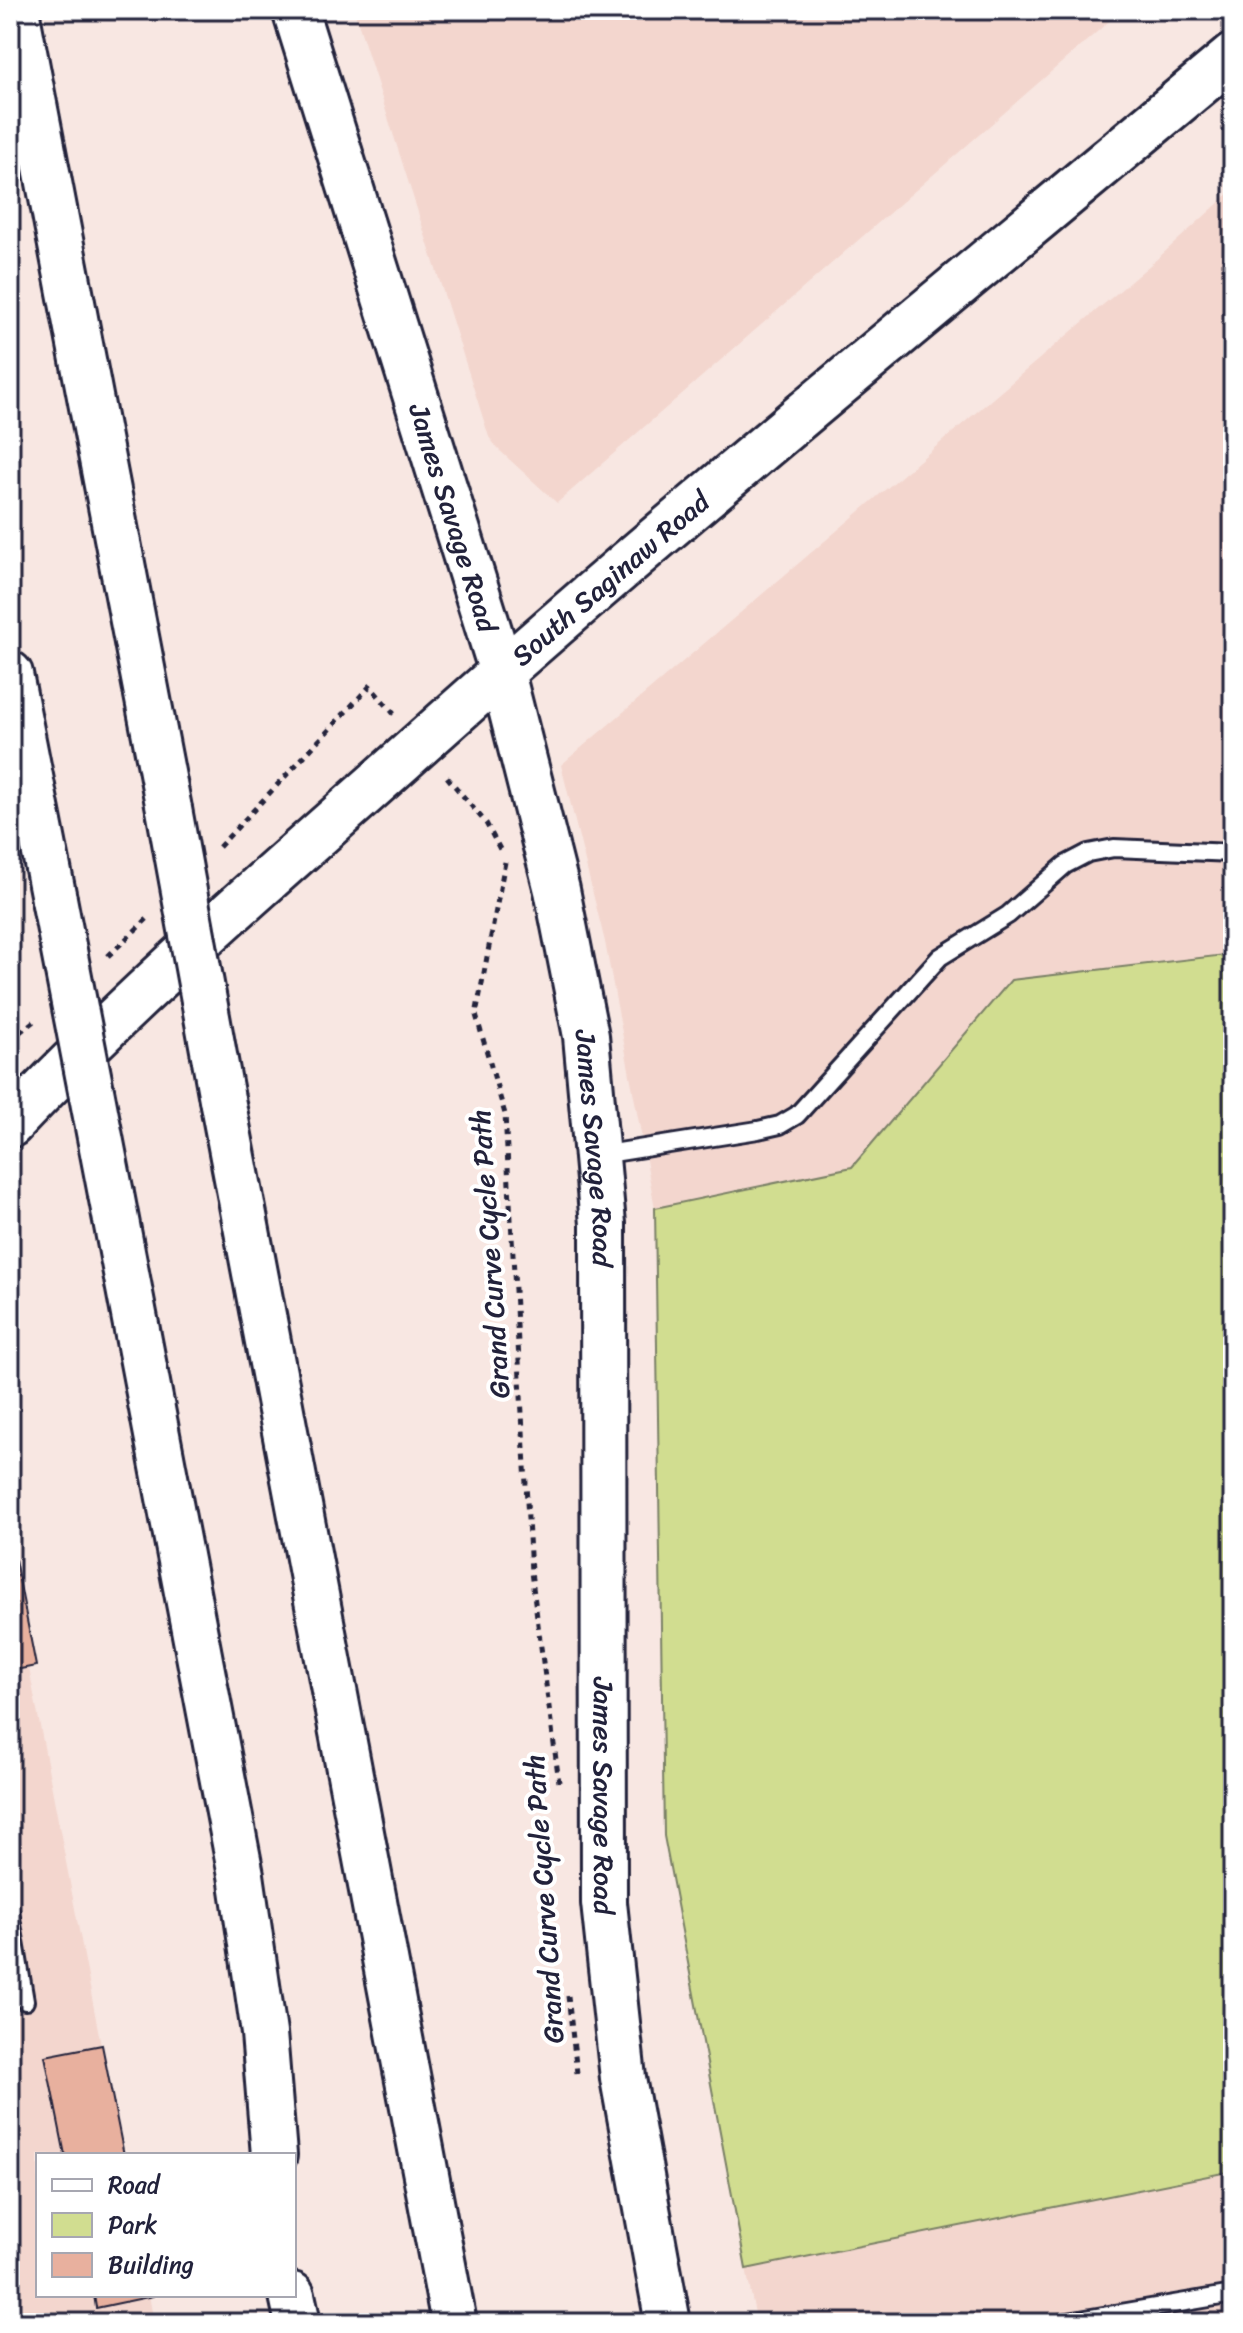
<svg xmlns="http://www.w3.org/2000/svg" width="1243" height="2333" font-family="Sriracha,sans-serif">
<rect width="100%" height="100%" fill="#f8e7e2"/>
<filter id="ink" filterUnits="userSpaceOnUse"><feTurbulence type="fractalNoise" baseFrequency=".0125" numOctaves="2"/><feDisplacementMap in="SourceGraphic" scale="16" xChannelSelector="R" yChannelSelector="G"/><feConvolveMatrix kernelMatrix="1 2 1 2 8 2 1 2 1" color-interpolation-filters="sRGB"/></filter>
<g filter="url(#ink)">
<path fill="#f3d6ce" d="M354 10H1122L557 503 498 449 489 437Z
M1233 190V954L1011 980 852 1167 655 1208 605 942 561 765 1157 259Z
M10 1569 122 2155H38V2295H149L154 2323H10Z
M1233 2171V2323H757L746 2269Z"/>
<path fill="#d1dd90" stroke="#7a8066" stroke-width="2" d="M1233 954V2171L746 2269 664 1836 655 1208 852 1167 1011 980Z"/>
<path fill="#e8b09e" stroke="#22223b" stroke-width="2" d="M10 1534 36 1666 10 1671Z
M102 2045 124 2155H65L45 2056Z
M94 2295H153V2296L96 2308Z"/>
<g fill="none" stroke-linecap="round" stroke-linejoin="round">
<g stroke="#22223b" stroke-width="22">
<path id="lane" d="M600 1155 758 1130 780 1125 797 1115 940 957 1008 915 1065 865 1088 853 1114 848 1233 853
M10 1912 25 2001
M1062 2323 1233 2294"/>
</g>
<g stroke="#22223b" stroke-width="50">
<g id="secondary">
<path id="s1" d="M295 10 501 669 557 890 586 1036 603 1224 604 1903 623 2078 668 2323"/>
<path id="s2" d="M10 1125C137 990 279 871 417 747 682 510 960 285 1233 56"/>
</g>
</g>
<g stroke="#22223b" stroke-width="50">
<path id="highway" d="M16 10 169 809
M10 674 54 899
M222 1099 454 2323
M111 1194 241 1875 264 2033 274 2155
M292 2295 298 2323"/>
</g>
<path stroke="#22223b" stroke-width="5" stroke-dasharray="6 6" stroke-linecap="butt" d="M1230 165 1233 169
M447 777 486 823 502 853
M219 847 370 686 394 714
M505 862 476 1015 505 1114 531 1572 559 1782
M108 956 147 919
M10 1040 34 1021
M568 1996 577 2073"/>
<use href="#lane" stroke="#fff" stroke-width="16"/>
<use href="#secondary" stroke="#fff" stroke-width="44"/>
<use href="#highway" stroke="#fff" stroke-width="44"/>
<g stroke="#22223b" stroke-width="50" stroke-linecap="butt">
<path id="highway-bridge" d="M169 809 222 1099
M54 899 111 1194"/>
</g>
<use href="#highway-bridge" stroke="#fff" stroke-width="44"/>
</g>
</g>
<g text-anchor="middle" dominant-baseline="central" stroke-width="8" stroke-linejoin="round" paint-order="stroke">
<g font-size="28" fill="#22223b" stroke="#fff">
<text stroke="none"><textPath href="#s1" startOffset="532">James Savage Road</textPath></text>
<text stroke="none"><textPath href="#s2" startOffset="812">South Saginaw Road</textPath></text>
<text stroke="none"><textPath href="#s1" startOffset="1180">James Savage Road</textPath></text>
<text transform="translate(490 1254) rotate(-94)">Grand Curve Cycle Path</text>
<text stroke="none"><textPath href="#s1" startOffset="1828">James Savage Road</textPath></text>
<text transform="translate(544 1899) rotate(-94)">Grand Curve Cycle Path</text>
</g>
</g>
<rect width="1243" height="2333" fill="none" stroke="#fff" stroke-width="40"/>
<rect x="20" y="20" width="1203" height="2293" fill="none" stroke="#22223b" stroke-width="3" filter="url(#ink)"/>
<rect x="36" y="2153" width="260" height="144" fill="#ffffff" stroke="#a7a7b1" stroke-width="2"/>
<rect x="52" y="2179" width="40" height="12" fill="#ffffff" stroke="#a7a7b1" stroke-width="2"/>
<text x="108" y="2193" font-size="24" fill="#22223b">Road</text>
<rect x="52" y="2213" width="40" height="24" fill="#d1dd90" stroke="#a7a7b1" stroke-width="2"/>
<text x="108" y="2233" font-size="24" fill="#22223b">Park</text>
<rect x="52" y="2253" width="40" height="24" fill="#e8b09e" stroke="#a7a7b1" stroke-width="2"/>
<text x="108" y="2273" font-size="24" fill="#22223b">Building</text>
</svg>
